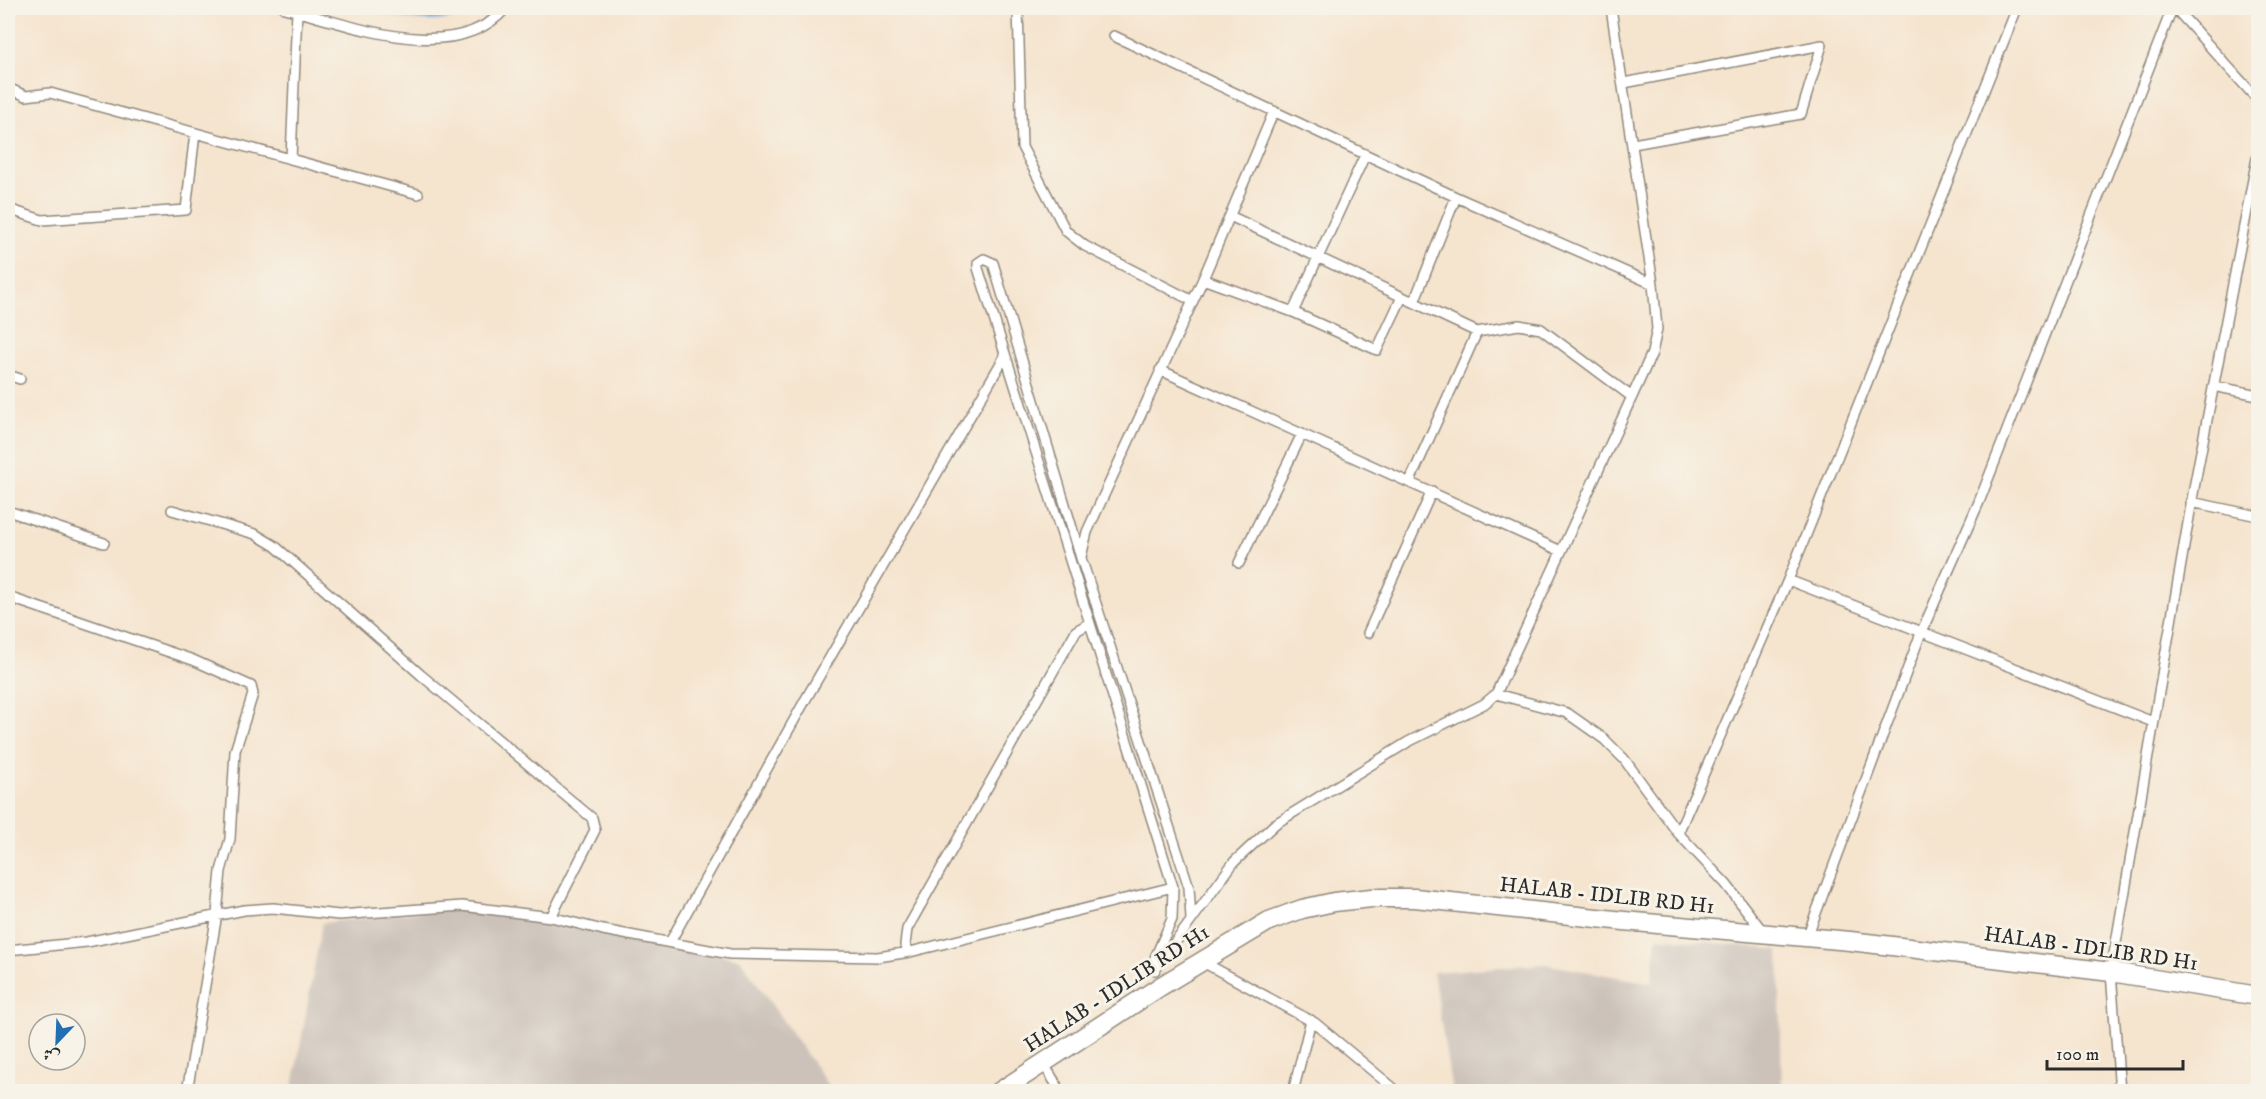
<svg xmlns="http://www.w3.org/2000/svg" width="2266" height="1099" font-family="'IM FELL DW Pica',Amiri,serif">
<rect width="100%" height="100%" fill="#f7f3e8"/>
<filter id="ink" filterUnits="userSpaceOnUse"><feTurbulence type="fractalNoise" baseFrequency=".0167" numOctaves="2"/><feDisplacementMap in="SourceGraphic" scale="12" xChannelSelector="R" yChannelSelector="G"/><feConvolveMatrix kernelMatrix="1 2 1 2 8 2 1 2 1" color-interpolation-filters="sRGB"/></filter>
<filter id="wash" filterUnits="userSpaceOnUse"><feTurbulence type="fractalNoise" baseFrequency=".008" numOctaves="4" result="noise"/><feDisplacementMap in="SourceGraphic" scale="24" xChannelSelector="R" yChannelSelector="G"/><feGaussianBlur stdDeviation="1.35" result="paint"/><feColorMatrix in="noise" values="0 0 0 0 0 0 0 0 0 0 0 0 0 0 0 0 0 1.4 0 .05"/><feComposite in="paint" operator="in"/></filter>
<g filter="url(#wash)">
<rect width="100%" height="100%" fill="#f5e4ce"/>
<path fill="#ccc2b9" d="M470 906 740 959 832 1091 292 1092 322 923Z
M1657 937 1779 950 1782 1091H1452L1433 972 1544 964 1652 983Z"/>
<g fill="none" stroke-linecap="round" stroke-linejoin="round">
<path stroke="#7eaee9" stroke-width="9" d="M378 8C408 16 439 22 469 8"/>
</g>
</g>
<g filter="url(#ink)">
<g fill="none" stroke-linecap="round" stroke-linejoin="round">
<g stroke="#90887c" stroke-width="12">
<path id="street" d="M284 8C349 24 453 68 506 8
M1018 8 1022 147 1066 231 1085 246 1191 300
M2175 8 2258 100
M1114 36 1456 197 1653 284
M1624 83 1822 45 1801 114 1633 144
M8 88 26 96 50 93 418 194
M291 159 297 11
M8 209 42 220 186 210 195 133
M1230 216 1477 332 1519 325 1541 329 1632 397
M1203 279 1293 312 1377 350 1402 297
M1414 302 1456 197
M1293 312 1365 155
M1160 370 1561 551
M8 375 20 379
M2213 386 2258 395
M1410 481 1477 332
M2191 502 2258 516
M172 510 255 534 275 546 421 675 592 818 595 830 551 917
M8 511 104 543
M1081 557 1087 532 1203 279 1274 111
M1239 563 1302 434
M1788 580 2153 722
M8 597 193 660 251 686 253 694 235 751 230 839 221 871 217 914 187 1092
M1368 633 1432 491
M1496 694 1652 353 1657 329 1653 284 1611 8
M1678 833 1788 580 2017 8
M1807 937 1921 633 1979 502 2170 14 2169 8
M670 942 807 697 1005 356
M8 950 87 942 244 910 273 908 339 915 462 906 551 917 603 930 730 954 878 957 910 952 1173 887
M910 952 905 945 907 929 1076 631 1088 624
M1201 961 1315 1023 1398 1092
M1155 969V958L1172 919 1173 887 978 268V263L984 259 993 263 1081 558 1189 887 1191 919
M1155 970 1234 862 1275 824 1408 742 1484 704 1496 694 1567 713 1604 739 1624 759 1678 833 1726 884 1764 933
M1043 1063 1061 1092
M1293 1092 1311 1020
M2120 1092 2111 972 2194 488 2258 153"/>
</g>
<g stroke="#90887c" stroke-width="21">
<path id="highway" d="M999 1092 1161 986 1269 921 1302 909 1334 902 1372 898H1415L1624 921 1850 941 2111 972 2258 996"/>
</g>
<use href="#street" stroke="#fff" stroke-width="9"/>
<use href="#highway" stroke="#fff" stroke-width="18"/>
</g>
</g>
<g text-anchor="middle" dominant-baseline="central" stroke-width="6" stroke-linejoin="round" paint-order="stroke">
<g font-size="21" fill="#2b2b2b" stroke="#f7f3e8">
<text transform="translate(1607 896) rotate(6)">HALAB - IDLIB RD H1</text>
<text transform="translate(2091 949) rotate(8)">HALAB - IDLIB RD H1</text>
<text transform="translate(1117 989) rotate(-33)">HALAB - IDLIB RD H1</text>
</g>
</g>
<rect width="2266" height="1099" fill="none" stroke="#f7f3e8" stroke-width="30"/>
<g transform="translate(57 1042) rotate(203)"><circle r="28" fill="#f7f3e8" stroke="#a5a39c" stroke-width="1.5"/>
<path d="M0-4.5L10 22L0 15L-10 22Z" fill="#1f6fb2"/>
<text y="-9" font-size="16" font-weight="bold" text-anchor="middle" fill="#2b2b2b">ش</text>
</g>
<path d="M2047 1060v9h136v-9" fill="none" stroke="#2b2b2b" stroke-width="3"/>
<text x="2056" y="1060" font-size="18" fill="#2b2b2b" stroke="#f7f3e8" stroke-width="4.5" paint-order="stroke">100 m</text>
</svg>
